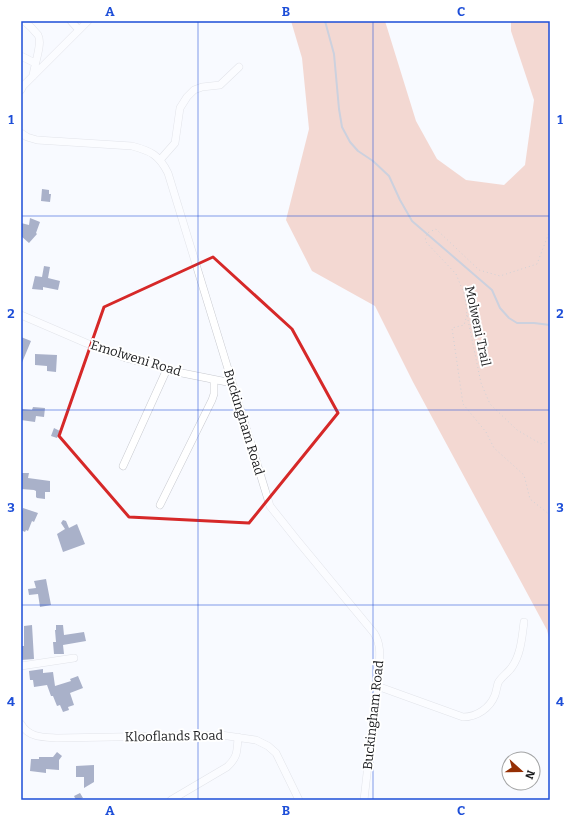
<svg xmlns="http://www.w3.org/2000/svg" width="571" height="821" font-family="Bitter,serif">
<rect width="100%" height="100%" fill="#f8faff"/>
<path fill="#eeb09c" d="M291 21H385L416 121 437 159 466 180 504 185 525 165 534 100 511 31V21H550V642L547 630 413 382 375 306 312 271 286 220 309 129 302 58Z"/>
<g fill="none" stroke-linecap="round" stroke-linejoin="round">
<path stroke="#979fb6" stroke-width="2" d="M325 21 334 54 339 109 342 127 350 142 358 151 373 161 389 176 400 200 412 221 492 290 500 308 509 318 517 323H534L550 325"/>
</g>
<path fill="#4b5988" d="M42 189 49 190V194H51L50 202 41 201Z
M30 218 40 222 36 233 37 234 29 243 21 236V223L29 225Z
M44 266 50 267 48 278 60 281 58 290 43 287V290L32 289 35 276 42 277Z
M21 337 31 341 21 365Z
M35 354 57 355 56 372 47 371V366L35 365Z
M33 407 45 408 44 417 36 416 35 422 21 420V409L32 410Z
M54 428 60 431 57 438 51 436Z
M21 473H29L28 478 50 481V492H45V499L37 498 36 497V491L34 490 21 489Z
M23 508 38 513 34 522 32 521 28 531 26 530 25 532 21 530V511H22Z
M63 520 66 521 69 528 77 524 85 544 63 552 57 534 65 529 61 523Z
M46 579 51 605 40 607 38 594 29 595 28 589 36 588 34 581Z
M32 625 34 659 21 660V646H24V626Z
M56 625H63L64 635 84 632 86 641 63 645 64 654H54L53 642H56L55 630H56Z
M43 669V673L53 672 55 686 71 681 70 679 78 676 83 688 70 693 74 705 68 707 69 710 63 712 60 705 57 706 53 696H51L47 685 34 687 33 680H30L29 671Z
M57 752 62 756 59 760V770L46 769V773L30 771 31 759H39V757H53Z
M94 765V782L84 788V777H76V766Z
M80 793 83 798 76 800 74 796Z"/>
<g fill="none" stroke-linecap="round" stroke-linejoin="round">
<g stroke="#c8cad0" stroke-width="8">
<path id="minor" d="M24 21C29 25 34 30 38 35 43 43 34 65 33 76
M71 21 79 30
M21 56 35 63
M21 90 23 86 88 21
M21 133 27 137 37 140 132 146C151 151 159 155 168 173L270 506 297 540 374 633C381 644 380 655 379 668L364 800
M160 160 175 143 180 108 187 97 194 90 202 87 220 85 239 67
M21 315 86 343 126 358 182 373 232 383
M123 466 167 369
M160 505 212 400 214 394V380
M21 666 74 658
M377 686 463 717C477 717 490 708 495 695 496 692 497 687 498 683 501 677 508 673 512 667 521 654 522 637 524 622
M21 724C29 738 43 737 58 738L221 735 256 740 268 746 276 753 299 800
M171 800 227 767C238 757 237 751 238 737"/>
</g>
<path stroke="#9d9fa3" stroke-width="1" stroke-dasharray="1 3" stroke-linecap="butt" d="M550 230 537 264 500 276 479 270 436 229 427 233 425 241 456 274 465 296 467 315 481 383 490 404 517 430 541 444 550 440
M467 315 464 325 452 328 463 404 486 432 494 448 524 475 530 499 550 515"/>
<use href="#minor" stroke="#fff" stroke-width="7"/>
</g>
<path d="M0 0H571V821H0ZM213 257 292 329 338 413 249 523 129 517 59 436 104 307Z" fill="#f8faff" fill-opacity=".55" fill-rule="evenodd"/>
<path fill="none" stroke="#d62828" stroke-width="3" stroke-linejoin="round" d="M213 257 292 329 338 413 249 523 129 517 59 436 104 307Z"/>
<path fill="none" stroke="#1d4ed8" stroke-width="1" stroke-opacity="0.55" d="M198 21V800M373 21V800M21 216H550M21 410H550M21 605H550"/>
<g text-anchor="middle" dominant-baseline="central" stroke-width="4" stroke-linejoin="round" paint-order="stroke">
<g font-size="13" fill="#1a1b1d" stroke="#fff">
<text transform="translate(478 326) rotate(78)">Molweni Trail</text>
<text transform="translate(136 358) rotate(17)">Emolweni Road</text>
<text transform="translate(244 422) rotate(73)">Buckingham Road</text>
<text transform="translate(373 715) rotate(-84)">Buckingham Road</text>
<text transform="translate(174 736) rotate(-1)">Klooflands Road</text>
</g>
</g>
<rect width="571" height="821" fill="none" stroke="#ffffff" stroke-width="44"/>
<g transform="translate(521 771) rotate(111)"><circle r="19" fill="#ffffff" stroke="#a3a4a5"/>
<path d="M0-3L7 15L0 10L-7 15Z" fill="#952f04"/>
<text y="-6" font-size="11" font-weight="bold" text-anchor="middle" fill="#1a1b1d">N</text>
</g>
<rect x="22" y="22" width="527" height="777" fill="none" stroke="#1d4ed8" stroke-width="1.5"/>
<g font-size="13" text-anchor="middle" font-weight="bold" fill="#1d4ed8">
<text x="110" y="16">A</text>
<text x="286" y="16">B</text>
<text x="461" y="16">C</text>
<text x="11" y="124">1</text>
<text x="560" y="124">1</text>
<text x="11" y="318">2</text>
<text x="560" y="318">2</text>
<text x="11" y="512">3</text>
<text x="560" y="512">3</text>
<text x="11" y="706">4</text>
<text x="560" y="706">4</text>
<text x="110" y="815">A</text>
<text x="286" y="815">B</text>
<text x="461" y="815">C</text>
</g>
</svg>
